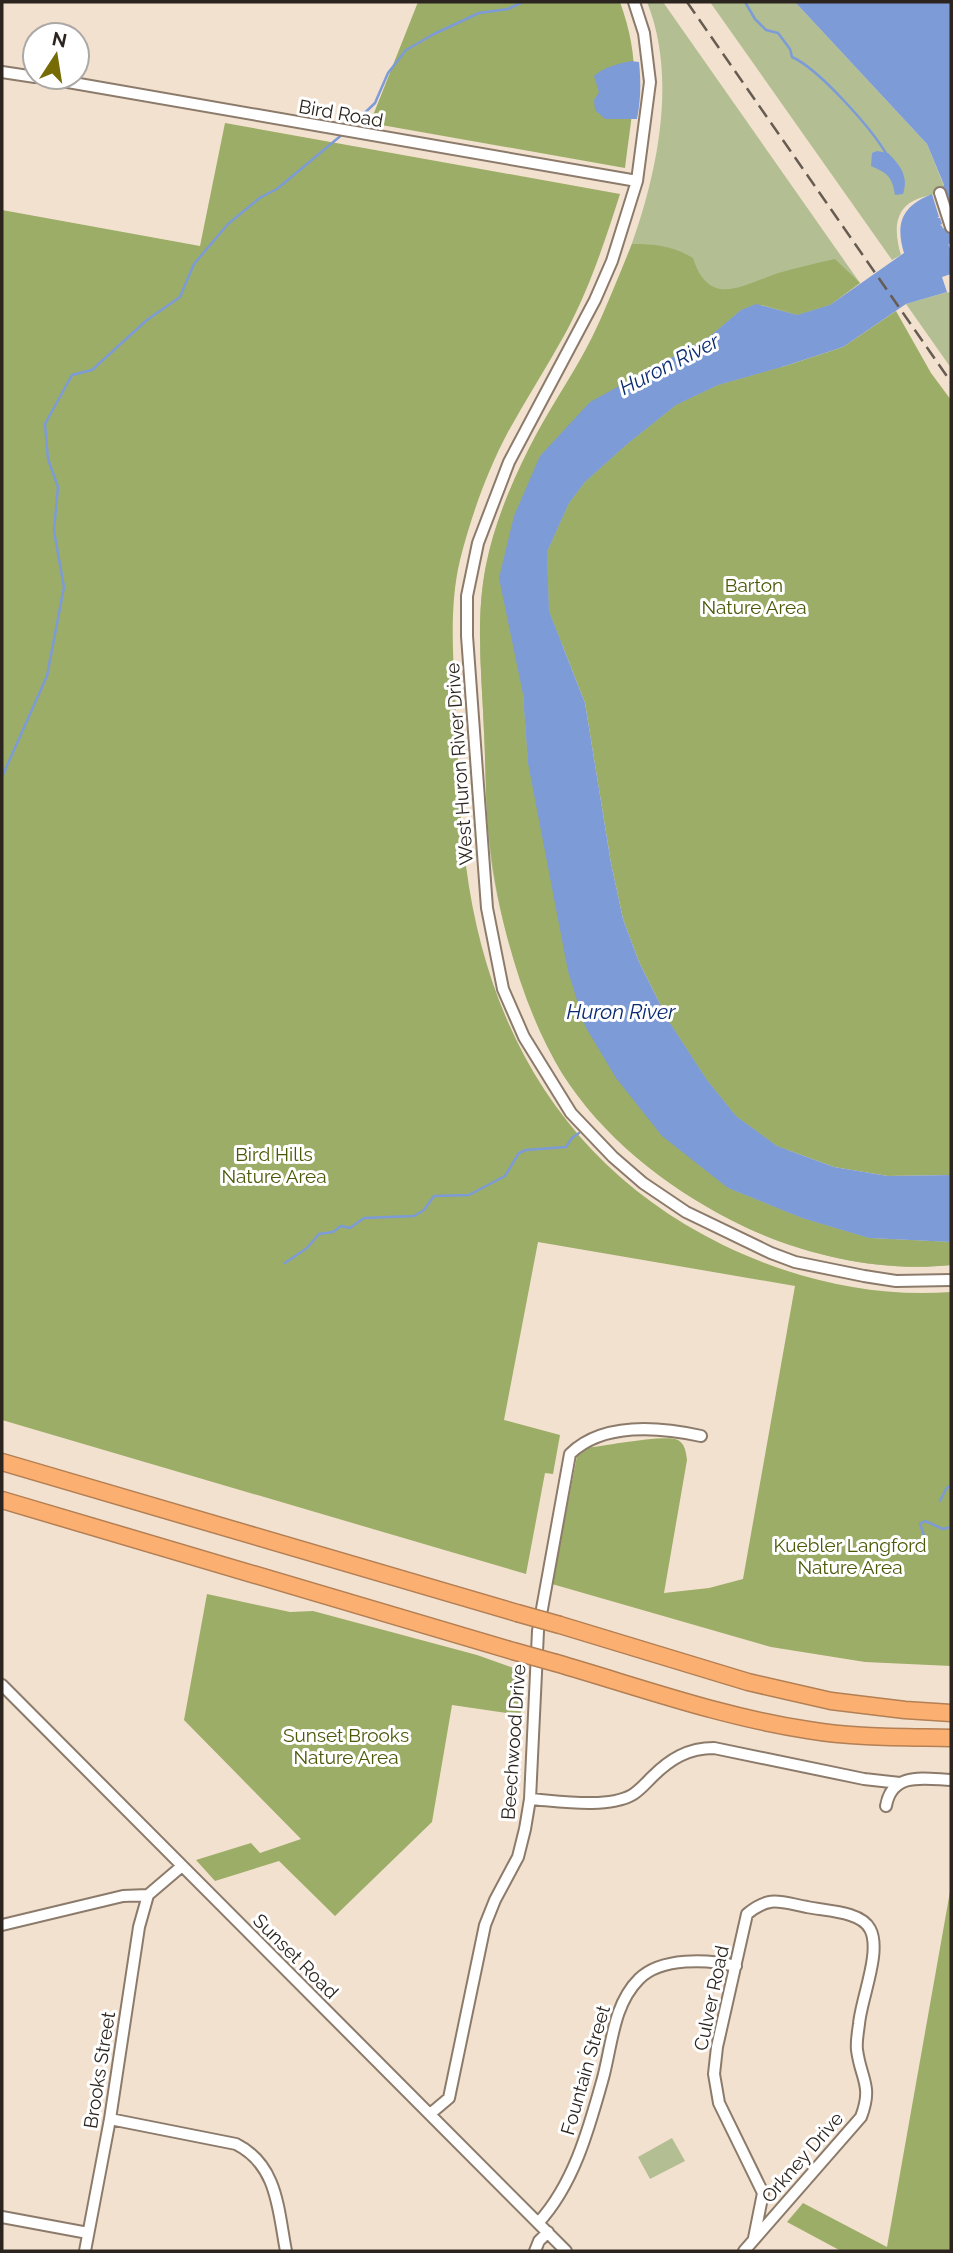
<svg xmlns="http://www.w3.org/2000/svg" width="953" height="2253" font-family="Raleway,sans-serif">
<rect width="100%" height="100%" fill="#f3e1cf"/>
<path fill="#b3bf93" d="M647 2H663L860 283 830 305 523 694 551 892 869 1238 951 1242V1265C878 1273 794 1253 729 1219 664 1185 604 1137 563 1075 552 1057 544 1037 536 1018 513 963 495 903 489 843 486 806 486 769 484 732 482 677 475 620 486 566 495 520 515 474 537 433 555 401 576 370 592 337 639 243 688 104 647 2Z
M710 2H795L927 144 944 186C939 194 929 195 920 198 893 207 894 232 901 255L892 260Z
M947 292 951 293V368L906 304Z
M672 2138 685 2161 650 2179 638 2157Z"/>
<path fill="#9cad67" d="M418 2H620C643 65 633 103 625 168L370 123Z
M225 123 620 194C605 241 589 290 565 334 547 367 526 399 508 432 487 471 471 517 460 560 447 614 455 675 457 731 458 776 460 821 466 866 488 1034 568 1169 723 1245 793 1279 873 1298 951 1292V1666L865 1662 771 1647 552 1584 577 1456 587 1448C604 1446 666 1434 678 1440 685 1444 686 1452 687 1460L664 1593 709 1588 743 1579 795 1286 538 1242 504 1420 560 1435 553 1474 545 1473 526 1574 2 1420V210L200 246Z
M632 244C656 244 673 246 693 258 710 311 745 283 782 272 799 267 817 263 835 259L860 283 830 305 797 315 763 305H754L741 310 709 337 653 367 540 456 523 694 528 763 728 1188 802 1218 869 1238 951 1242V1265C879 1273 796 1254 731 1220 665 1186 602 1137 562 1073 523 1010 498 918 490 845 485 808 486 769 484 732 482 677 475 620 486 565 495 520 515 475 536 435 554 401 576 370 593 336 607 306 619 275 632 244Z
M896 311 931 373 951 400V1175L888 1176 834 1167 777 1146 736 1116 707 1080 668 1020 639 962 623 919 611 863 585 703 549 611 547 552 569 503 585 482 626 445 676 405 718 385 785 366 843 347Z
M207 1594 290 1612 313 1611 477 1655 522 1671 521 1715 452 1705 432 1822 335 1916 279 1861 215 1881 196 1860 251 1843 260 1853 301 1839 184 1720Z
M951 1886V2251H841L787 2222 803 2203 887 2247Z"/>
<path fill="#7c9bd7" d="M795 2H951V227L940 191 944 185 927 144Z
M631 61 639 62C641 82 641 99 637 119H605L595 110 594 100 599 92 594 76C604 67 618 64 631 61Z
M877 151 888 153C900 165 909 176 903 194L895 195C892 176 887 173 871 166L872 153Z
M932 194 939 217 937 218H940L942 224 940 225 942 226 951 252V274L942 277 947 292 906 304 843 347 785 366 718 385 676 405 626 445 585 482 569 503 547 552 549 611 585 703 611 863 623 919 639 962 668 1020 707 1080 736 1116 777 1146 834 1167 888 1176 951 1175V1242L869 1238 802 1218 728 1188 662 1136 616 1078 585 1026 568 971 528 763 523 694 499 578 514 516 540 456 590 402 709 337 741 310 756 304 797 315 830 305 904 253C895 223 902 206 932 194Z"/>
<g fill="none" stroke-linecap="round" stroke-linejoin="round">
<path stroke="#7c9bd7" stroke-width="2.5" d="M745 2 755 19 766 30 778 33 790 49 792 57C819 69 872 129 887 155
M349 128 375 103 388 73 406 50 434 34 479 13 508 9 523 2
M2 777 47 676 64 587 54 531 58 487 48 459 45 424 72 375 92 370 147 320 180 297 194 264 228 224 261 197 277 189 344 133
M285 1263 307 1248 319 1234 333 1232 341 1226 350 1228 364 1218 414 1216 424 1210 434 1196 469 1195 505 1176 519 1153 526 1150 566 1147 572 1138 579 1133
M940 1501 946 1489 951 1485
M890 1554 904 1547 923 1549 925 1538 920 1524 925 1521 943 1529 951 1527"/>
<path stroke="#7c9bd7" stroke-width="16" d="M930 250 946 236 951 234"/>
<g stroke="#8c7b6b" stroke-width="14">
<path id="minor" d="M634 2 644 33 650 82 637 181 612 261 595 300 509 462 478 543 467 596V636L487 908 503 989 524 1037 571 1113 613 1157 643 1183 686 1212 771 1253 795 1262 864 1276 896 1281 951 1280
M2 72 35 77
M39 77 637 181
M940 193 951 227
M2 1685 566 2251
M530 1799C558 1801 607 1809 632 1795 639 1791 646 1783 652 1777 670 1759 688 1748 714 1748L864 1779 900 1783
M886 1806C892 1771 925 1779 951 1780
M2 1925 123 1896 148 1895 182 1866
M430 2114 449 2098 485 1925 495 1900 518 1857 525 1829 530 1799 538 1631 570 1454C603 1422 660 1427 701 1436
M110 2119 236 2144C278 2165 278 2210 286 2251
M2 2217 88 2233
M538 2223C574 2184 589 2128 603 2078 612 2045 613 2005 639 1979 661 1957 708 1959 736 1966
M85 2251 110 2119 139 1927 148 1895
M535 2251 539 2241 548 2232
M744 2251 861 2117C873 2085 861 2080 857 2050 856 2042 858 2032 859 2024 861 1999 882 1951 870 1929 861 1911 825 1911 807 1907 780 1902 770 1895 747 1914L717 2047 714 2074 719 2103 763 2193 754 2238"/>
</g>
<g stroke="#b37f54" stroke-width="19">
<path id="highway" d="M2 1462 517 1613
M2 1500 513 1651
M560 1625 748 1682 831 1701 905 1710 951 1713
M556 1663C639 1687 722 1717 808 1730 855 1738 904 1737 951 1738"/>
</g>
<use href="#minor" stroke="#fff" stroke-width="10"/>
<use href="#highway" stroke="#fbb071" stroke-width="16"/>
<path stroke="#665c52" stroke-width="2.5" stroke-dasharray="14 7" stroke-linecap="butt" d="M687 2 951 382"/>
<g stroke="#b37f54" stroke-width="19" stroke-linecap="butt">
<path id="highway-bridge" d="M517 1613 560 1625
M513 1651 556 1663"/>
</g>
<use href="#highway-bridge" stroke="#fbb071" stroke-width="16"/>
</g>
<g text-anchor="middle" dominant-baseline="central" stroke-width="6" stroke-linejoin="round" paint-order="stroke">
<g font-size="19" fill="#2c251f" stroke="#fff">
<text transform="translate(341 113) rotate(10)">Bird Road</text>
<text transform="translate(459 764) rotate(-94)">West Huron River Drive</text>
<text transform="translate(513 1742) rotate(-86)">Beechwood Drive</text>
<text transform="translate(296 1956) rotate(45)">Sunset Road</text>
<text transform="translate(711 1998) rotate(-78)">Culver Road</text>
<text transform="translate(99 2070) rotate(-81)">Brooks Street</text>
<text transform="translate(585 2070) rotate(-74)">Fountain Street</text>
<text transform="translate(802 2157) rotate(-49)">Orkney Drive</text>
</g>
<g font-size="19" fill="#4b5907" stroke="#fff">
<text x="754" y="585">Barton<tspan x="754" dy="22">Nature Area</tspan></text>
<text x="274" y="1154">Bird Hills<tspan x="274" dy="22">Nature Area</tspan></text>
<text x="850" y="1545">Kuebler Langford<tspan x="850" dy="22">Nature Area</tspan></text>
<text x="346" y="1735">Sunset Brooks<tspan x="346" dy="22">Nature Area</tspan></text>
</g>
<g font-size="21" font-style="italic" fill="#0b2b70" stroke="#fff">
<text transform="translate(669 364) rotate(-27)">Huron River</text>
<text x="621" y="1011">Huron River</text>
</g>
</g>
<rect width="953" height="2253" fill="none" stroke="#2c251f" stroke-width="7"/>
<g transform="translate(56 56) rotate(12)"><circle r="33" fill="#ffffff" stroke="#aba8a5" stroke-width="2"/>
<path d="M0-5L12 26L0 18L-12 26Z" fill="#766b05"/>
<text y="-10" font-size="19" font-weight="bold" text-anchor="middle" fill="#2c251f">N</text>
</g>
</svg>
